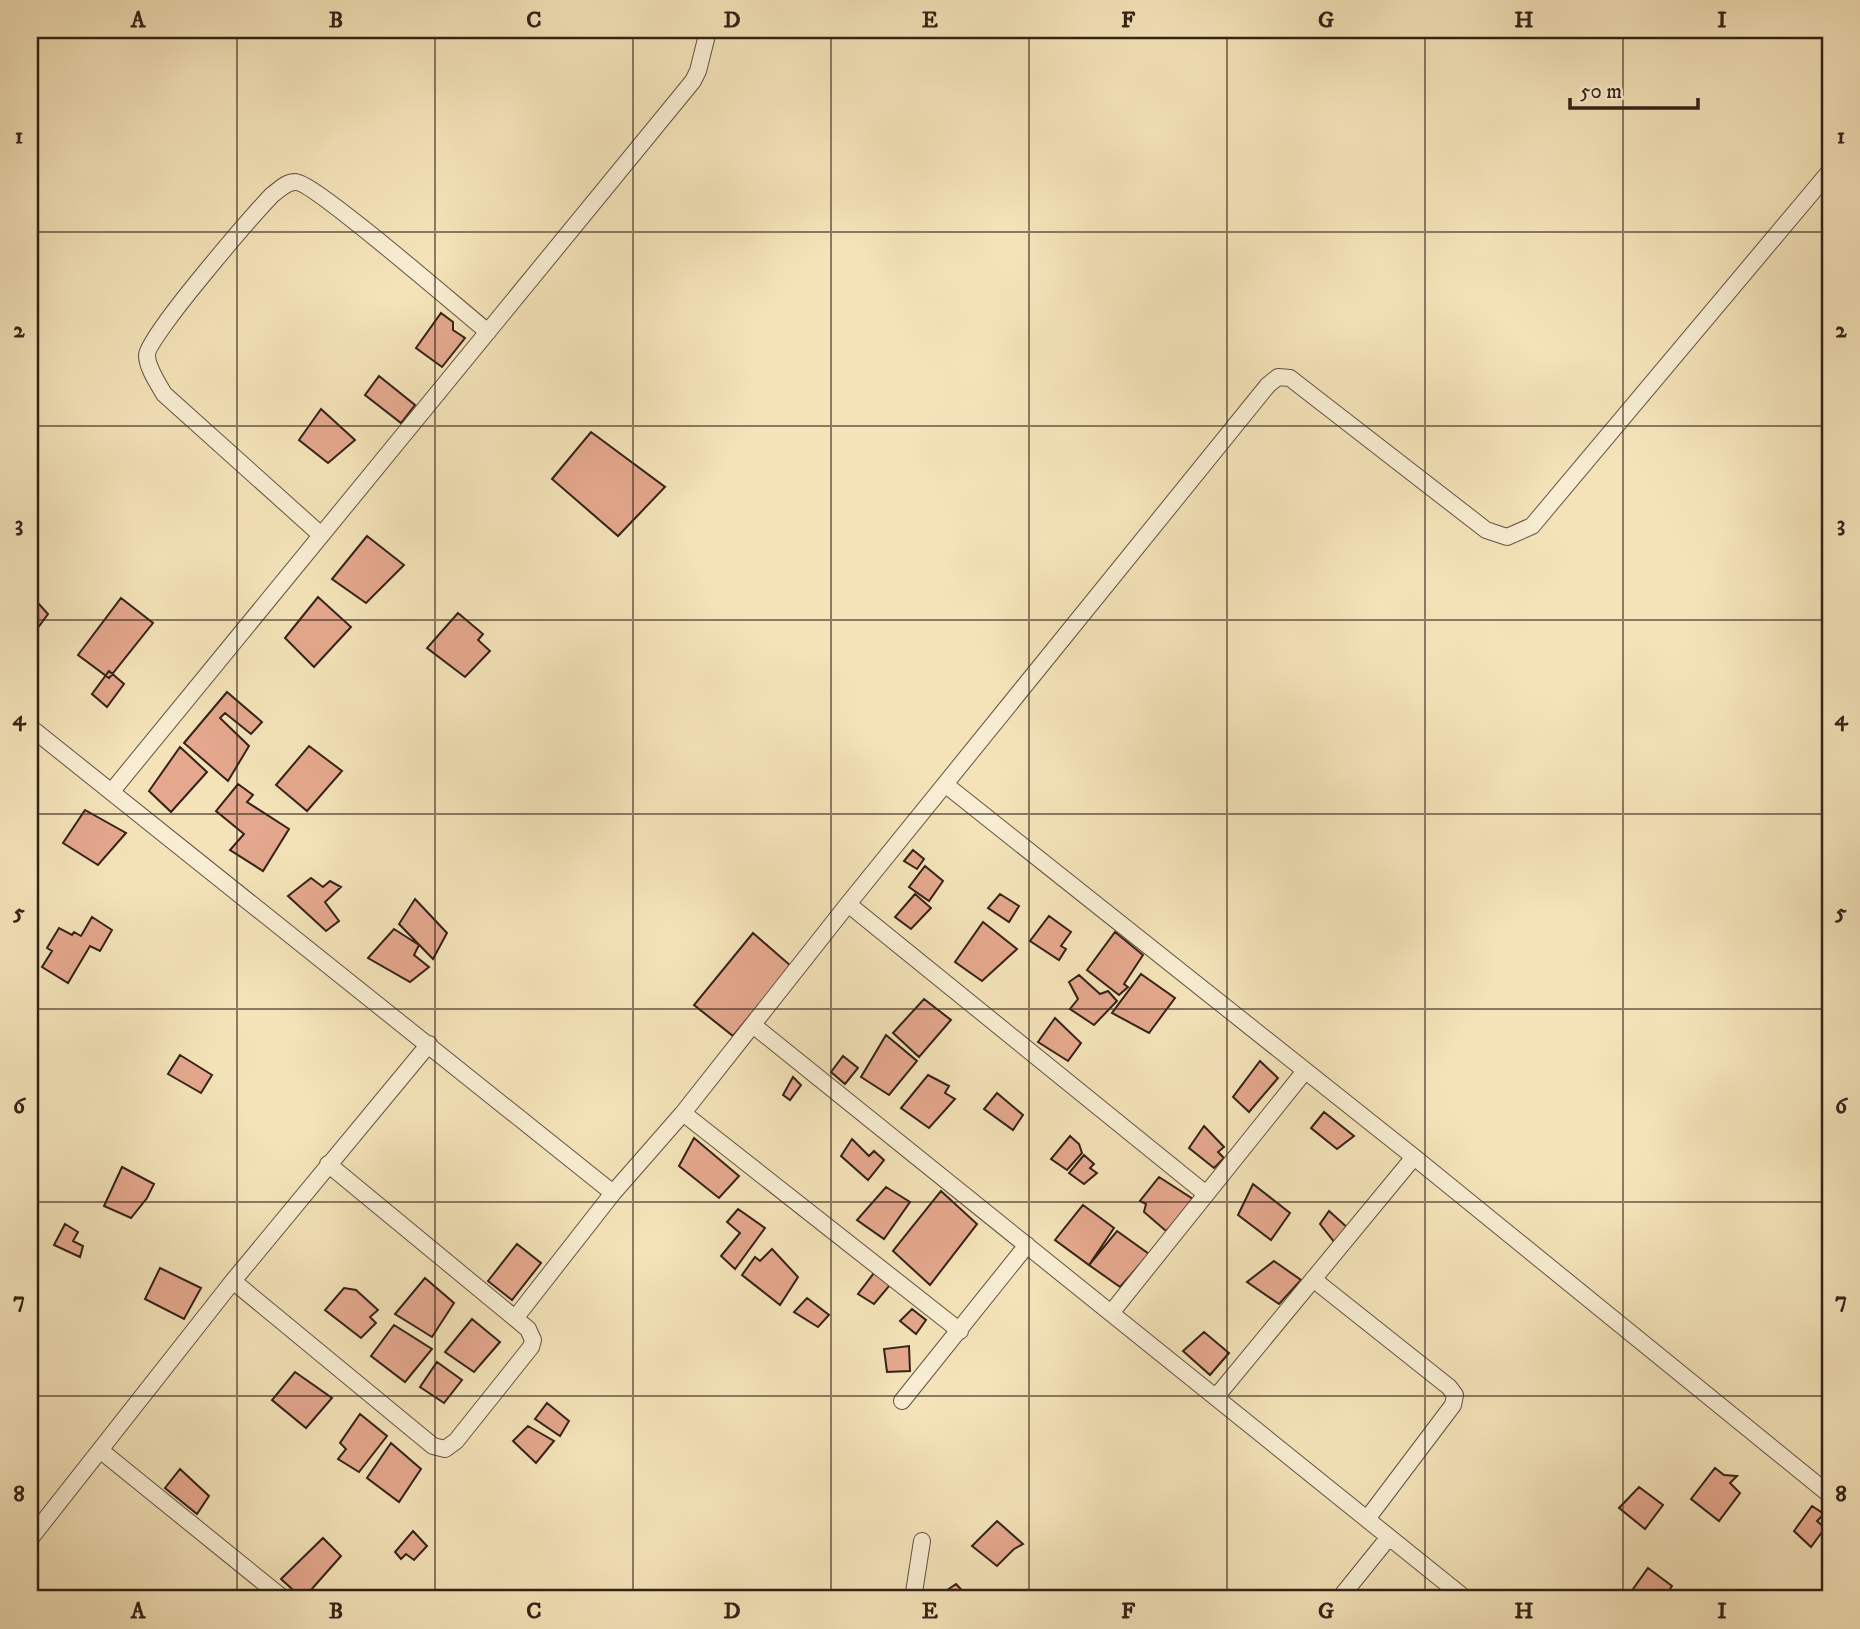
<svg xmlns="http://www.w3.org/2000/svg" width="1860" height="1629" font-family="'IM FELL DW Pica',serif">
<rect width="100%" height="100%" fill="#f4e3b9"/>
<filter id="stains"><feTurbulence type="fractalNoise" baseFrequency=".00286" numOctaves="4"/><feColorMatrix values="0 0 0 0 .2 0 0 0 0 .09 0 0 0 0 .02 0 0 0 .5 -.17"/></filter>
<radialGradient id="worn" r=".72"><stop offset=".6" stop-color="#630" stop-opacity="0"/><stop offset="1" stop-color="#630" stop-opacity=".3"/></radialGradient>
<path fill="#e5a88e" stroke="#332217" stroke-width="2" d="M441 313 453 322V330L465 338 442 367 416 348Z
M379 376 415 405 401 423 365 395Z
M321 409 355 440 328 463 299 440Z
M591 432 665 487 618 536 552 479Z
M367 536 404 565 366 603 332 579Z
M30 594 48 614 34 633 30 630Z
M318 597 351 627 314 667 285 638Z
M121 598 153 623 109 678 78 655Z
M458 613 483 634 478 640 490 651 465 677 427 648Z
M109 671 124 684 107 707 92 694Z
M227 692 262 722 251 734 225 713 220 718 249 746 228 781 184 743Z
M309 746 342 771 307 811 276 785Z
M180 747 207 772 171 812 149 791Z
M238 784 253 795 247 802 289 829 263 871 230 850 244 834 216 811Z
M85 810 126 833 98 865 63 843Z
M913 850 924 859 917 869 904 861Z
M925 866 943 881 929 901 909 887Z
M311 878 323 887 330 881 341 887 325 902 339 921 326 931 288 896Z
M915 894 931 908 911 929 895 917Z
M1000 894 1019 906 1009 922 988 908Z
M415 899 447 933 433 959 399 924Z
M1049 916 1071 932 1061 946 1066 949 1059 960 1030 941Z
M92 917 112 930 100 951 90 946 68 983 42 967 52 951 47 948 59 928 72 935 74 932 81 936Z
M983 922 1017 949 982 981 955 962Z
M394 929 419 945 414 955 429 967 410 982 368 958Z
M1115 932 1143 955 1124 984 1128 987 1119 995 1087 970Z
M753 933 791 966 733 1036 694 1005Z
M1141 974 1175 998 1149 1033 1112 1013Z
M1079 975 1100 994 1108 991 1117 1001 1094 1025 1070 1009 1078 999 1069 982Z
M924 999 951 1020 919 1057 893 1033Z
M1055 1018 1081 1043 1068 1061 1038 1042Z
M886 1035 917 1061 889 1095 861 1077Z
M180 1055 212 1075 201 1093 168 1074Z
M843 1056 858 1068 845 1084 831 1072Z
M1260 1061 1278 1078 1249 1112 1233 1097Z
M928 1075 949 1086 945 1093 955 1099 929 1128 901 1108Z
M793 1077 801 1085 790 1100 783 1095Z
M997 1093 1023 1115 1013 1130 984 1109Z
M1324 1112 1354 1136 1337 1149 1311 1128Z
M1204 1126 1224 1147 1218 1152 1224 1158 1214 1168 1189 1148Z
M1070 1136 1079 1144 1082 1153 1067 1170 1051 1159Z
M694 1138 739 1176 719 1198 679 1166Z
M852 1139 869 1156 874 1151 884 1160 868 1180 841 1156Z
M1084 1155 1094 1164 1090 1168 1097 1173 1084 1184 1069 1173Z
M122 1167 154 1184 147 1198 131 1218 104 1206Z
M1159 1177 1196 1201 1166 1231 1144 1212 1146 1204 1140 1201Z
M1253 1184 1290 1213 1271 1240 1238 1215Z
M886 1187 910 1202 884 1239 857 1220Z
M941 1191 977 1224 930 1285 893 1251Z
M1083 1205 1114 1228 1089 1265 1055 1240Z
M738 1209 765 1228 735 1269 721 1256 740 1233 727 1222Z
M1329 1211 1349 1229 1335 1243 1320 1224Z
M65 1224 78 1232 73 1241 83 1246 80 1257 54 1245Z
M1117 1231 1149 1254 1120 1287 1089 1265Z
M517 1244 541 1263 512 1300 488 1281Z
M772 1249 798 1277 780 1305 742 1275 755 1257 760 1261Z
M1274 1261 1301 1280 1279 1304 1247 1282Z
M160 1268 201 1288 184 1319 145 1299Z
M874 1273 890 1285 874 1304 858 1294Z
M425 1278 454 1303 432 1337 395 1314Z
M344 1288 356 1290 378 1310 370 1317 376 1323 361 1338 325 1310Z
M807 1298 829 1315 818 1327 794 1312Z
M912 1309 926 1320 916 1334 900 1321Z
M472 1319 500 1342 474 1372 445 1352Z
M394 1325 432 1349 405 1382 371 1356Z
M1204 1332 1229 1353 1210 1375 1183 1351Z
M909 1346 910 1371 887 1372 884 1349Z
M437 1362 462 1380 444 1403 420 1387Z
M295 1372 332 1398 306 1428 272 1400Z
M547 1403 569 1421 560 1436 535 1419Z
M360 1414 387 1436 359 1472 338 1459 346 1449 340 1443Z
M528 1426 554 1441 536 1463 513 1441Z
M391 1443 421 1469 399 1502 367 1478Z
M1715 1468 1724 1475 1737 1476 1730 1483 1740 1493 1719 1521 1691 1499Z
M180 1469 209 1496 197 1514 165 1488Z
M1639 1487 1663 1505 1645 1529 1619 1508Z
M1812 1506 1824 1514 1817 1521 1825 1528 1811 1547 1794 1531Z
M997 1521 1023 1544 1014 1549 997 1566 972 1546Z
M413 1531 427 1546 414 1560 406 1554 401 1559 395 1552Z
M323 1538 341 1556 303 1599 281 1579Z
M1648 1568 1672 1586 1663 1599H1646L1633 1589Z
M956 1584 970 1599H941L943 1593Z"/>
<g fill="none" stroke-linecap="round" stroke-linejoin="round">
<g stroke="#635240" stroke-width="18">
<path id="minor" d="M321 535 164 394C158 383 147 368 147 355 147 337 253 215 272 195 279 190 286 182 295 182 313 181 463 312 488 332
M30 727 613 1193
M946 785 1414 1157 1830 1495
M112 791 693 81 698 71 708 31
M848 904 1206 1194
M753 1025 1466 1599
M683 1113 960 1331
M1313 1279 1449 1387 1455 1395 1453 1405 1367 1519
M233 1281 433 1446 445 1449 456 1441 531 1347 533 1340 528 1329 328 1164
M1111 1313 1305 1071
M516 1317 613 1193 683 1113 848 904 1268 385 1278 377 1290 378 1486 530 1507 537 1532 526 1830 171
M1216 1397 1414 1157
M902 1401 1027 1245
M100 1450 284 1599
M30 1539 233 1281 429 1044
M913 1599 922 1541
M1339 1599 1389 1537"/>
</g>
<use href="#minor" stroke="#f8edd2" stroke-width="16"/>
</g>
<path fill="none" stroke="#332217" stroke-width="2" stroke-opacity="0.55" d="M237 30V1599M435 30V1599M633 30V1599M831 30V1599M1029 30V1599M1227 30V1599M1425 30V1599M1623 30V1599M30 232H1830M30 426H1830M30 620H1830M30 814H1830M30 1009H1830M30 1202H1830M30 1396H1830"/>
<rect width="1860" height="1629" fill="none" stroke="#f4e3b9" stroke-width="77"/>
<path d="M1570 98v10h128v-10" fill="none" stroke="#332217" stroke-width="3.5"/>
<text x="1580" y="98" font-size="21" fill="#332217" stroke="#f8edd2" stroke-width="5" paint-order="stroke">50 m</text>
<rect x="38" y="38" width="1784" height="1552" fill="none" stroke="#332217" stroke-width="2.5"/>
<g font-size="23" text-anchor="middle" font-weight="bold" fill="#332217">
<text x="138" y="27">A</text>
<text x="336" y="27">B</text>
<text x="534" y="27">C</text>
<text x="732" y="27">D</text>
<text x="930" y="27">E</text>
<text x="1128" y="27">F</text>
<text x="1326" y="27">G</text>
<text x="1524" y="27">H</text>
<text x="1722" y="27">I</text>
<text x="19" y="143">1</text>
<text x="1841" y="143">1</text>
<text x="19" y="337">2</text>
<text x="1841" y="337">2</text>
<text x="19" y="531">3</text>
<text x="1841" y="531">3</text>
<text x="19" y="725">4</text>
<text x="1841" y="725">4</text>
<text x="19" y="919">5</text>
<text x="1841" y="919">5</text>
<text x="19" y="1113">6</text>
<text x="1841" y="1113">6</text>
<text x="19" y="1307">7</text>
<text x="1841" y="1307">7</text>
<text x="19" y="1501">8</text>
<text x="1841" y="1501">8</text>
<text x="138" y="1618">A</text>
<text x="336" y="1618">B</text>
<text x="534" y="1618">C</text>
<text x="732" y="1618">D</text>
<text x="930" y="1618">E</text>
<text x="1128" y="1618">F</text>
<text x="1326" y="1618">G</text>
<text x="1524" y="1618">H</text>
<text x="1722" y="1618">I</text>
</g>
<rect width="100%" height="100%" filter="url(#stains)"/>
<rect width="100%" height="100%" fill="url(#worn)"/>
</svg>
